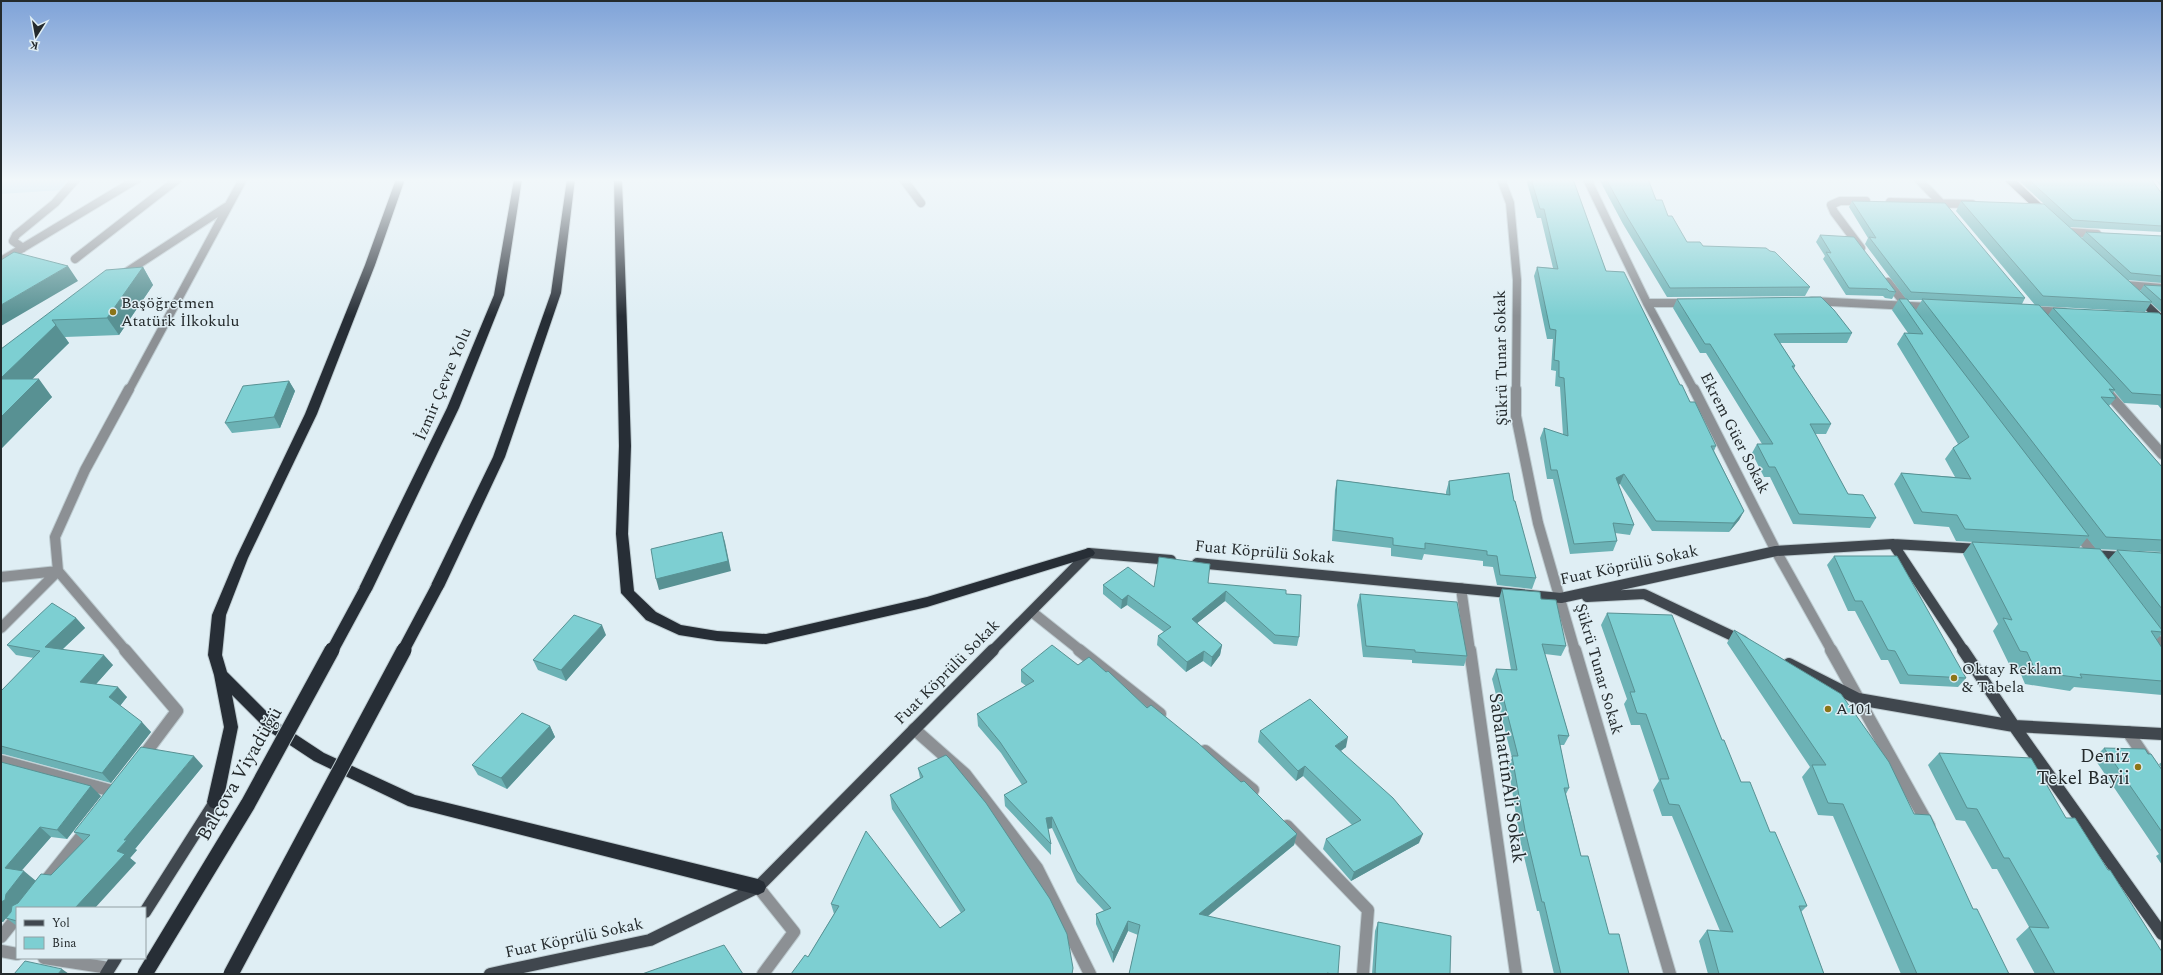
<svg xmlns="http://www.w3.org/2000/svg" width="2163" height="975" font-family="Spectral,serif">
<rect width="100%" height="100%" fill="#dfeef4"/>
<path fill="#b3ddef" d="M1 179H68L61 190 1 194Z"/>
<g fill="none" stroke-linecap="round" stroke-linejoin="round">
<g stroke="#bdcbd0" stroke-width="10">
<path id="minor-far2" d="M903 179 921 203
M1501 179 1510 203 1517 280 1516 390
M1587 179 1647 303 1694 390
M1918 179 1943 205
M1890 202 1972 204
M2069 232 2097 234
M23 248 13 241 16 235 55 203 76 179
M1861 248 1834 212 1831 205 1840 201H1866
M75 259 178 179
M1 261 137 179
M122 275 226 207
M1888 282 1909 309
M2126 285 2162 288
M1812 301 1930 307
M1647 303H1688
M2030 310 2064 312
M129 390 243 179"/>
</g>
<g stroke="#bdcbd0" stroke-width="12">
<path id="minor-far1" d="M1516 389V416L1538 523 1575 651
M1694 389 1776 551 1832 651
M2105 390 2162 454
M2076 531 2097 558
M1 577 58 571
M1461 588 1470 651
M1032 612 1081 651
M1 628 58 571
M2149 629 2162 647
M126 651 58 571 55 537 85 470 129 389"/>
</g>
<g stroke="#bdcbd0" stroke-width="14">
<path id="minor" d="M125 650 177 711 141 759
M1079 650 1160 714
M1470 650 1516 974
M1575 650 1670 974
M1831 650 1929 826
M914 729 965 774 1037 868 1090 974
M2128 732 2162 782
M1205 751 1253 790
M1 761 116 792
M1287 826 1368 910 1363 974
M758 887 794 932 763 974
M24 908 88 828
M1 937 17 917
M1 951 17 954
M44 958 109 968"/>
</g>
<g stroke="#bdcbd0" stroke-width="10">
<path id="major-far2" d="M2009 179 2044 212
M2139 298 2162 320"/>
</g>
<g stroke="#bdcbd0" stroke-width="12">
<path id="major-far1" d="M1893 544 1964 651
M2092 555 2124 557
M1197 563 1561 598 1776 551 1893 544 1980 549
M1587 597 1644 594 1743 641
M992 651 1089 553 1171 560"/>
</g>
<g stroke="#bdcbd0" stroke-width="14">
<path id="major" d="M1963 650 2014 726 2162 934
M1789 664 1858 699 2014 726 2162 734
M145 912 215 802
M106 974 116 958
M490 974 650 940 758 887 993 650"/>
</g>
<g stroke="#bdcbd0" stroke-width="2">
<path id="highway" d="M396 179H405L375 265 317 414 248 558 226 615 222 655 227 672 277 722 324 753 415 795 758 879 764 882 766 887 764 892 758 895 408 806 314 761 267 730 232 695 238 727 223 802 220 807 215 809 210 807 207 802 224 727 214 675 208 655 212 615 236 558 305 414 365 265Z
M514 179H522L504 295 459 408 372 590 370 593H360L358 590 447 408 494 295Z
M567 179H575L561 293 505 457 444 587 442 590H432L430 587 493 457 551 293Z
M614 179H622L631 446 628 534 634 591 656 612 681 625 717 631 766 634 927 597 1089 548 1093 550 1095 553 1093 556 927 607 766 644 717 641 679 635 646 620 621 593 616 534 619 446Z"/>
</g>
<use href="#minor-far2" stroke="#8c9094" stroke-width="8"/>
<use href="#minor-far1" stroke="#8c9094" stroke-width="10"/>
<use href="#minor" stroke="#8c9094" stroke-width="12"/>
<use href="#major-far2" stroke="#40474e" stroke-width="8"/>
<use href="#major-far1" stroke="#40474e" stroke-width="10"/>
<use href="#major" stroke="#40474e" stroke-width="12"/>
<use href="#highway" fill="#272e36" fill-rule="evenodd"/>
<g stroke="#bdcbd0" stroke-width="14" stroke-linecap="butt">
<path id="highway-bridge-far1" d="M332 651 365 590
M403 651 437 587"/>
</g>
<g stroke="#bdcbd0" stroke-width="17" stroke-linecap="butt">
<path id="highway-bridge" d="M145 974 248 804 332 650
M231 974 404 650"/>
</g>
<use href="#highway-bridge-far1" stroke="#272e36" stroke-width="12"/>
<use href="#highway-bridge" stroke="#272e36" stroke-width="15"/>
</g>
<path fill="#6cb2b5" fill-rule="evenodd" d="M1526 179H1573L1606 271 1680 385 1716 446 1714 451 1744 511 1739 520 1729 532 1652 531 1620 484 1618 485 1634 525 1630 535 1615 533 1617 541 1613 551 1570 554 1553 479H1547L1540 438 1544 428 1563 435 1560 387 1555 386 1556 371 1551 370 1553 339H1547L1534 276 1537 267 1553 268 1541 218H1537Z
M1599 179H1648L1656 200 1668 216 1687 242 1703 246 1770 251 1810 287 1805 296 1667 297 1623 224Z
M2017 179H2151L2162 194V232L2069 227 2082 238 2086 232 2162 236V283L2128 280 2140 291 2144 285 2162 286V313L2151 303 2145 312 2040 306 2048 315 2053 308 2162 316V410L2158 405 2124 403 2114 391 2112 394 2116 398 2109 406 2162 467V552L2096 549 2087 538 2079 548 1956 541 1949 527 1914 524 1894 484 1901 473 1955 477 1945 459 1953 448 1958 444 1897 344 1904 333H1908L1892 310 1899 299H1906L1865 244 1868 238 1849 207 1852 201 2025 298 2022 304 2035 305 1956 211 1961 201 2044 204ZM1908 300H1922L1916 310Z
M2155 179H2162V188Z
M1820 235 1896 292 1892 299 1885 298 1883 296 1846 295 1823 259 1825 256 1816 242Z
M143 267 153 285 119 335 65 337 69 343 32 379 52 397 1 449V349Z
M1677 299 1852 333 1847 343H1780L1795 366 1794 369 1831 424 1826 434H1815L1848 494 1876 518 1870 528 1793 524 1770 477H1764L1752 453 1757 444H1762L1706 353H1700L1673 308Z
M289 381 295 391 280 428 232 433 225 423Z
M1337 480 1446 494V492L1449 481 1514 501 1536 578 1532 589 1497 585 1493 567 1483 566V561L1424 554 1422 560 1391 556V548L1332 541 1335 490Z
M1972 542 2108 560 2117 550 2162 553V637L2161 635 2156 640 2162 648V695L2074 687 2070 691 2025 684 2017 665 2009 664 1993 631 1998 624 1963 554Z
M1834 556 1966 678 1958 687 1900 684 1888 660H1881L1855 611H1848L1827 565Z
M1208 583 1286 594 1299 637 1297 646 1274 644 1225 601 1197 623 1222 645 1220 655 1211 667 1203 661 1186 672 1157 645 1158 636 1164 632 1127 605 1121 609 1103 594V585L1154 587Z
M1502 589 1541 599 1566 646 1561 656 1545 654 1569 736 1564 745H1560L1569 788 1566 794 1581 856 1609 934 1629 974H1554L1539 911H1537L1520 840 1508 765 1512 758 1492 679 1496 669 1511 670 1499 599Z
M1360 594 1467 656 1464 666 1412 663V660L1363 657 1357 605Z
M1607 613 1722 740 1741 782 1770 832 1807 906 1801 912 1824 974H1708L1699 941 1707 930 1720 931 1672 816H1662L1653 790 1659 781 1640 725H1631L1624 704 1627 699 1601 625Z
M76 618 85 628 62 650 113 665 96 684 127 697 120 706 151 732 111 783 3 754H1V691L34 658 16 655 7 645Z
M1734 630 1914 814 1973 909 2009 974H1901L1833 816 1818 815 1802 777 1810 767 1727 643Z
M606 635 566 681 538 670 533 660Z
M1078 665 1106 672 1297 834 1294 845 1208 916 1338 974H1129L1138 935 1128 931 1113 963 1096 924V914L1104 911 1077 882 1052 828 1048 829 1051 844V855L1005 806 1004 795 1022 785 1001 753 978 726 977 714 1026 686 1021 682V670Z
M550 726 555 737 507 789 478 775 472 765Z
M1260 731 1346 747 1341 751 1419 843 1351 881 1323 849 1326 839 1352 825 1303 776 1296 781 1258 742Z
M2104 748 2162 770V865L2156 856 2159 854 2094 758Z
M1939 753 2066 818 2108 870 2162 974H2035L2016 939 2029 927 1997 869H1992L1965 821 1956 820 1928 765Z
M1 762 101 796 67 839 51 837 21 871 36 881 18 903 51 875 84 841 74 832 203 766 135 849 137 850 130 858 136 863 17 908V926L6 918 3 922H1Z
M2162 762V769L2159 764Z
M918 768 1067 934 808 957 834 914 831 904 940 928 961 913 892 809 890 795 920 778Z
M1378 922 1450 974H1372L1375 931Z"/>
<path fill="#589193" d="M68 266 78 281 1 326V305Z
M143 267 153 285 119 335 107 318Z
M56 325 69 343 14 397 1 380V378Z
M39 379 52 397 1 449V417Z
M289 381 295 391 280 428 274 417Z
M1624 474 1620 484 1612 488 1616 478Z
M1744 511 1739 520 1729 532 1734 523Z
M722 532 725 542 731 571 659 590 656 579Z
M1226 591 1225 601 1191 628 1192 619Z
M1128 595 1127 605 1121 609 1122 600Z
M76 618 85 628 54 657 45 647Z
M602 625 606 635 566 681 561 670Z
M1222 645 1220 655 1211 667 1212 657Z
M1204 651 1203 661 1186 672 1187 662Z
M104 655 113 665 89 692 80 682Z
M118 687 127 697 119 707 109 697Z
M142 722 151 732 111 783 102 773Z
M550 726 555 737 507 789 501 778Z
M1348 737 1346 747 1333 756 1335 746Z
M194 756 203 766 135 849 137 850 130 858 136 863 95 908H75L117 851 124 840Z
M1305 766 1303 776 1296 781 1298 771Z
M91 786 101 796 67 839 57 830Z
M1052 817V828L1047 829 1046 818Z
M40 827 51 837 16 877 5 868Z
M1297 834 1294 845 1198 924 1199 914Z
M1423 834 1419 843 1351 881 1354 872Z
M24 871 36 881 3 922 1 921V902L6 894Z
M1128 921V931L1113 963V953Z
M62 969 69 974H58Z"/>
<path fill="#7dcfd2" stroke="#589193" d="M1531 179H1573L1606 271 1624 272 1680 385H1682L1690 402H1695L1716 446H1711L1744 511 1734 523 1656 521 1624 474 1616 478 1634 525 1613 523 1617 541 1574 544 1557 470H1551L1544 428 1568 436 1564 378 1559 377V361L1554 360 1556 330 1550 329 1537 267 1558 269 1544 209H1540Z
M1606 179H1648L1656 200H1662L1668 216H1672L1687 242H1700L1703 246 1766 248 1770 251 1775 252 1810 287 1670 288 1626 215Z
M2028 179H2151L2162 194V226L2073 220Z
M1852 201 1945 203 2025 298 1911 292 1869 237 1876 238Z
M1961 201 2044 204 2152 302 2043 296Z
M2086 232 2162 236V276L2131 273Z
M1820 235 1854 237 1896 292 1889 291 1887 289 1849 288 1826 252 1831 253Z
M14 252 68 266 1 305V260Z
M143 267 107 318 52 320 56 325 1 378V349L106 270Z
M2144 285 2162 286V301Z
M1821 297 1834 310 1852 333 1774 334 1795 366H1792L1831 424H1810L1848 494 1863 495 1876 518 1799 514 1775 467H1769L1757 444H1773L1710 344H1705L1677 299Z
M1899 299H1907L2089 536 1965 529 1957 515 1922 512 1901 473 1971 479 1953 448 1969 437 1904 333 1923 334Z
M1922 299 2039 305 2115 390 2109 389 2116 398 2101 397 2162 467V540L2106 537Z
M2053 308 2159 313 2162 316V395L2132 393Z
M1 379H39L1 417Z
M289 381 274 417 225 423 243 386Z
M1509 473 1514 501H1515L1536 578 1500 575 1497 556 1487 555V551L1425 543V549L1393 545V538L1334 530 1337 480 1450 495 1449 481Z
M722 532 728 561 656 579 651 549Z
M1972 542 2100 549 2162 630V632L2151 631 2162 648V681L2080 674 2082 678 2036 672 2027 652 2020 651 2003 618 2012 620Z
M2117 550 2162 553V609Z
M1834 556H1897L1966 678 1908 675 1895 651 1888 650 1862 601H1855Z
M1159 557 1210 564 1208 583 1286 590V594L1301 595 1299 637 1275 635 1226 591 1192 619 1222 645 1212 657 1204 651 1187 662 1158 636 1171 627 1128 595 1122 600 1103 585 1128 567 1154 587Z
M1502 589 1540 592 1541 599 1556 600 1566 646 1542 644 1569 736 1558 735 1569 788H1564L1581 856H1588L1609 934H1619L1629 974H1561L1544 902H1542L1525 830 1512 756H1518L1496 669 1517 670Z
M1360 594 1457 602 1467 656 1415 652V650L1366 646Z
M52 603 76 618 45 647 104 655 80 682 118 687 109 697 142 722 102 773 1 746V691L40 651 7 645Z
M1607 613 1672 615 1722 740H1724L1741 782H1750L1770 832H1775L1807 906H1799L1824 974H1719L1707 930 1733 932 1679 805 1669 804 1660 779H1669L1646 714 1637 713 1630 692H1635Z
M574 615 602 625 561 670 533 660Z
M1734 630 1841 694 1889 762 1914 814 1930 815 1973 909H1977L2009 974H1917L1843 804 1828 803 1812 765H1826Z
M1052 645 1078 665 1089 657 1106 672 1108 671 1147 708 1151 705 1198 743 1241 782 1244 781 1297 834 1199 914 1340 946 1338 974H1332L1327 973V974H1129L1140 925 1128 921 1113 953 1096 914 1111 908 1077 871 1052 817 1046 818 1051 844 1004 795 1027 782 1000 742 977 714 1034 681 1021 670Z
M1310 699 1348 737 1335 746 1393 798 1423 834 1354 872 1326 839 1361 820 1305 766 1298 771 1260 731Z
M522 713 550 726 501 778 472 765Z
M141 747 194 756 124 840H127L117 851 125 854 75 908H17V921L6 918 11 912 12 906 18 903 41 874 51 875 90 835 74 832Z
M2104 748 2145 749 2148 754H2151L2162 770V832Z
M1939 753 2031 758 2066 818H2075L2108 870H2110L2162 952V974H2055L2029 927 2049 928 2009 858H2004L1977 809 1967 808Z
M946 755 949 758 986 803 1050 899 1067 934 1073 968 1072 974H791L805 955 808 957 839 906 831 904 866 831 940 928 965 910 890 795 923 777 918 768Z
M1 762 91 786 57 830 40 827 5 868 24 871 6 894 5 900 1 902Z
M1378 922 1451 936 1450 974H1379L1375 973Z
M724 945 743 974H642Z
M25 961 62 969 58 974H14Z"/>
<linearGradient id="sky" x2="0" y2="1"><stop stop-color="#7fa3d8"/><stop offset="0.57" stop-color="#f1f7fa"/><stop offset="1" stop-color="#f1f7fa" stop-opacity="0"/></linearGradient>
<rect width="2163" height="316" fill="url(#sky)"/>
<g fill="#8c7519" stroke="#dfeef4" stroke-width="1.5">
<circle cx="113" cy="312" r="4"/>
<circle cx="1954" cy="678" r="4"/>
<circle cx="1828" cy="709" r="4"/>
<circle cx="2138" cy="767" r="4"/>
</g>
<g text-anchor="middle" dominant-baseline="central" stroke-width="3" stroke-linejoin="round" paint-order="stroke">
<g font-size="16" fill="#242a2c" stroke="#dfeef4" text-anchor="start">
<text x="121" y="303">Başöğretmen<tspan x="121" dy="18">Atatürk İlkokulu</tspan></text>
<text x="1962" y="669">Oktay Reklam<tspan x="1962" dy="18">&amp; Tabela</tspan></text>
<text x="1836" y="709">A101</text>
</g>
<g font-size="16" fill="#242a2c" stroke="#dfeef4">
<text transform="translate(1501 358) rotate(-91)">Şükrü Tunar Sokak</text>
<text transform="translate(443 384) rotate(-67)">İzmir Çevre Yolu</text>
<text transform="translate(1735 433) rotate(63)">Ekrem Güer Sokak</text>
<text transform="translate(1265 552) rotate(5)">Fuat Köprülü Sokak</text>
<text transform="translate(1629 565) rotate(-12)">Fuat Köprülü Sokak</text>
<text transform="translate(1599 669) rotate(74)">Şükrü Tunar Sokak</text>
<text transform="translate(947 672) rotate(-45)">Fuat Köprülü Sokak</text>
<text transform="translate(574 938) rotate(-12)">Fuat Köprülü Sokak</text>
</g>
<g font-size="19" fill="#242a2c" stroke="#dfeef4" text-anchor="end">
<text x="2130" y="756">Deniz<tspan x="2130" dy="22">Tekel Bayii</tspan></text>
</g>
<g font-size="19" fill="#242a2c" stroke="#dfeef4">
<text transform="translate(240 774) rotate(-60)">Balçova Viyadüğü</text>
<text transform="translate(1507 778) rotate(82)">SabahattinAli Sokak</text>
</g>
</g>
<rect width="2163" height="975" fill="none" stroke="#242a2c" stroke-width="4"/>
<rect x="16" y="907" width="130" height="52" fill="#dfeef4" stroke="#94a0a4"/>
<rect x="24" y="920" width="20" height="6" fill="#40474e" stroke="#94a0a4"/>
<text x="52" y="927" font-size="12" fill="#242a2c">Yol</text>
<rect x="24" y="937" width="20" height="12" fill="#7dcfd2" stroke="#94a0a4"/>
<text x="52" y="947" font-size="12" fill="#242a2c">Bina</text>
<g transform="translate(36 36) rotate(191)" stroke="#dfeef4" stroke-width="3" paint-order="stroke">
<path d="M0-3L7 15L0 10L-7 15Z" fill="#242a2c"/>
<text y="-6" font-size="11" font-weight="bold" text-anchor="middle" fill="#242a2c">K</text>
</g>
</svg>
